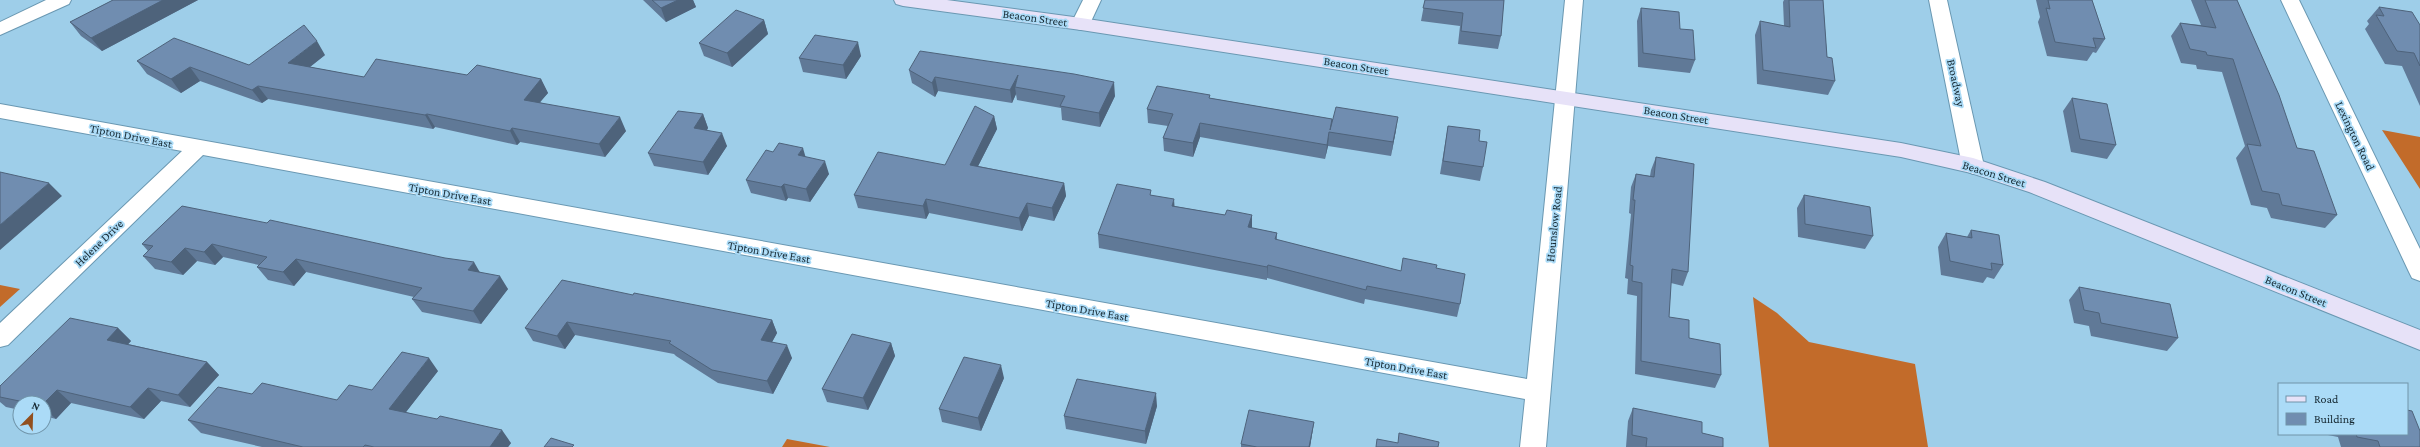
<svg xmlns="http://www.w3.org/2000/svg" width="2420" height="447" font-family="'Crimson Pro',serif">
<rect width="100%" height="100%" fill="#9ecee9"/>
<path fill="#c26b2a" d="M2382 130 2420 137V189Z
M0 285 20 289 0 307Z
M1753 297 1777 313 1809 342 1915 364 1928 447H1769Z
M787 439 830 447H782Z"/>
<g fill="none" stroke-linecap="round" stroke-linejoin="round">
<g stroke="#6a98b2" stroke-width="2">
<path id="street" d="M46 0H71L69 4 0 35V22Z
M1083 0H1101L1088 28 1081 30 1074 28 1071 24Z
M1565 0H1583L1546 447H1520L1525 399 203 155 8 345 0 347V323L182 151 0 118V104L1527 379Z
M1929 0H1947L1984 166 1980 171 1973 174 1966 171 1962 166Z
M2281 0H2299L2420 249V281L2412 278 2409 272Z"/>
</g>
<g stroke="#6a98b2" stroke-width="2">
<path id="secondary" d="M894 0H947L1081 18 1901 143 1973 158 2045 182 2420 330V350L2029 192 1971 173 1901 157 1081 30 903 6 896 4Z"/>
</g>
<use href="#street" fill="#fff" fill-rule="evenodd"/>
<use href="#secondary" fill="#e7e2f8" fill-rule="evenodd"/>
</g>
<path fill="#607997" d="M113 0H198L102 51 81 36 70 22Z
M643 0H693L696 7 666 22Z
M1425 0H1504L1501 36 1498 49 1458 44 1460 26 1421 21Z
M1784 0H1823L1827 57 1835 81 1828 95 1757 84 1755 35 1760 21 1784 26 1783 2Z
M2036 0H2092L2105 39 2096 53 2093 52 2087 61 2047 56 2038 22 2040 17Z
M2191 0H2237L2297 148 2337 215 2325 228 2271 218 2267 208 2251 205 2236 158 2245 146 2222 72 2197 69 2196 65 2181 63 2171 36 2180 23 2201 25Z
M2379 7 2420 25V106L2402 66 2385 64 2365 29 2369 24 2367 21Z
M1641 8 1680 29 1695 60 1690 73 1638 67 1637 21Z
M764 20 768 34 732 67 704 56 699 43Z
M325 55 310 67 364 77 467 75 541 79 548 93 539 102 626 131 605 157 520 142 517 145 435 127 433 129 268 99 262 103 200 81 181 93 147 74 137 61 249 65Z
M861 56 846 79 803 72 799 58Z
M909 70 1115 96 1100 127 1062 120 1061 108 1017 100 1016 94 1012 103 938 91 935 97 912 83Z
M1210 98 1396 130 1391 156 1328 146 1325 159 1200 137 1193 157 1164 151 1163 138 1168 126 1148 123 1147 109Z
M2072 98 2116 145 2107 159 2071 152 2063 111Z
M703 114 708 128 707 130 727 146 708 175 654 166 648 153Z
M994 116 997 129 978 166 1064 183 1066 196 1054 221 1029 216 1022 231 929 213 926 219 858 208 854 195 945 165Z
M1448 126 1483 167 1480 181 1440 174Z
M805 157 829 174 810 202 788 198 786 201 751 193 746 180Z
M1656 157 1688 272 1683 286 1671 283 1669 317 1689 338 1721 375 1715 388 1635 374 1637 296 1627 294 1628 279 1625 278 1631 214 1629 213 1631 187 1636 174 1650 176 1651 170Z
M1151 195 1174 206 1225 215H1252V228L1277 233V240L1401 271 1436 268 1460 304 1457 317 1365 299 1364 304 1267 278V280L1099 248 1098 234Z
M1804 195 1873 236 1865 249 1798 237 1797 208Z
M182 206 480 272 508 289 481 324 422 312 412 299 414 297 306 272 294 286 268 280 257 267 259 265 223 257 215 265 197 261 183 275 155 269 143 256 148 251 142 244Z
M1971 230 2003 265 1994 279 1987 277 1983 283 1941 275 1938 247 1946 233 1967 237Z
M2079 287 2178 338 2167 351 2091 336 2089 326 2074 323 2069 300Z
M633 295 772 320 777 333 772 342 792 358 773 394 718 383 676 356 674 354 575 335 565 349 533 341 525 328Z
M118 328 131 341 128 344 207 362 219 375 190 407 161 401 144 419 71 403 56 419 44 416V403H20V410L6 407 0 402V386Z
M891 343 895 356 868 410 827 402 822 389Z
M438 371 406 412 511 443 508 447H262L201 433 188 420 252 394 337 400Z
M1004 378 981 431 942 422 939 409Z
M1157 406 1146 444 1066 429 1064 416Z
M1633 408 1702 433 1723 447H1626L1628 421Z
M1314 422 1310 447H1241V444Z
M2323 434H2407L2420 447H2341L2338 437Z"/>
<path fill="#4e637b" d="M163 0H198L102 51 91 38Z
M678 0H693L696 7 666 22 661 8Z
M764 20 768 34 732 67 727 53Z
M317 41 325 55 297 77 288 63Z
M858 42 861 56 846 79 843 65Z
M190 67 200 81 181 93 171 79Z
M1018 75 1015 87 1016 94 1012 103 1010 90Z
M935 77 938 91 935 97 932 83Z
M541 79 548 93 531 113 524 100Z
M1114 82 1115 96 1100 127 1099 113Z
M258 86 268 99 262 103 252 90Z
M427 114 435 127 433 129 425 115Z
M703 114 708 128 699 142 694 128Z
M994 116 997 129 972 178 970 165Z
M620 117 626 131 605 157 599 144Z
M1398 117 1396 130 1391 156 1393 142Z
M1200 123V137L1193 157V143Z
M512 128 520 142 517 145 510 131Z
M1329 132 1328 146 1325 159 1327 145Z
M722 133 727 146 708 175 703 162Z
M803 148 807 162 798 155Z
M825 161 829 174 810 202 806 189Z
M49 183 62 196 0 250V225Z
M1064 183 1066 196 1054 221 1052 208Z
M784 184 788 198 786 201 781 187Z
M926 199 929 213 926 219 923 206Z
M1174 199 1175 213 1172 206Z
M1027 203 1029 216 1022 231 1019 218Z
M1252 215V228L1248 227Z
M212 244 223 257 215 265 204 252Z
M185 248 197 261 183 275 171 262Z
M296 259 306 272 294 286 283 272Z
M474 262 482 276 468 270Z
M1268 265 1267 278V280V267Z
M500 276 508 289 481 324 473 311Z
M772 320 777 333 766 353 761 340Z
M567 322 575 335 565 349 557 336Z
M118 328 131 341 120 353 107 340Z
M891 343 895 356 868 410 863 398Z
M787 345 792 358 773 394 767 381Z
M429 358 438 371 399 421 389 409Z
M207 362 219 375 190 407 178 395Z
M1001 365 1004 378 981 431 978 418Z
M148 388 161 401 144 419 130 407Z
M57 390 71 403 56 419 44 408V403Z
M1156 393 1157 406 1146 444 1145 431Z
M1314 422 1310 447H1309Z
M502 430 511 443 508 447H490Z"/>
<path fill="#708db0" stroke="#4e637b" d="M113 0H163L91 38 70 22Z
M652 0H678L661 8Z
M1425 0H1504L1501 36 1461 31 1463 13 1423 8Z
M1789 0H1823L1827 57 1832 58 1835 81 1763 70 1760 21 1790 27Z
M2048 0H2092L2105 39 2093 38 2096 48 2055 42 2046 8 2050 9Z
M2205 0H2237L2279 95 2297 148 2314 151 2337 215 2282 205 2279 194 2262 191 2247 144 2261 146 2233 59 2207 55 2206 52 2190 49 2180 23 2216 28Z
M2379 7 2412 12 2420 25V66L2414 53 2397 51 2376 15 2384 16Z
M1641 8 1679 12 1680 29 1693 30 1695 60 1643 53Z
M736 10 764 20 727 53 699 43Z
M304 25 317 41 288 63 364 77 376 59 467 75 477 65 541 79 524 100 620 117 599 144 512 128 510 131 427 114 425 115 258 86 252 90 190 67 171 79 137 61 174 38 249 65Z
M815 35 858 42 843 65 799 58Z
M920 51 1074 74 1114 82 1099 113 1060 106 1065 96 1015 87 1018 75 1010 90 935 77 932 83 909 70Z
M1157 86 1210 95 1209 98 1332 119 1330 130 1336 107 1398 117 1393 142 1329 132 1327 145 1200 123 1193 143 1163 138 1173 114 1147 109Z
M2072 98 2107 104 2116 145 2080 139Z
M975 106 994 116 970 165 1064 183 1052 208 1027 203 1019 218 926 199 923 206 854 195 878 152 945 165Z
M678 111 703 114 694 128 722 133 703 162 648 153Z
M1448 126 1480 130 1479 141 1487 142 1483 167 1443 161Z
M779 143 803 148 798 155 825 161 806 189 784 184 781 187 746 180 766 150 773 152Z
M1656 157 1694 164 1688 272 1672 269 1669 317 1689 320V338L1720 344 1721 375 1641 361 1642 283 1632 281 1633 266 1630 265 1635 200H1633L1636 174 1654 177Z
M0 172 49 183 0 225Z
M1117 184 1151 190 1150 195 1174 199 1172 206 1225 215 1227 210 1252 215 1248 227 1277 233 1275 239 1401 271 1403 258 1437 265 1436 268 1465 274 1460 304 1367 286 1366 290 1268 265 1267 267 1098 234Z
M1804 195 1870 207 1873 236 1805 224Z
M182 206 267 223 270 220 445 258 474 262 468 270 500 276 473 311 412 299 422 288 296 259 283 272 257 267 267 257 212 244 204 252 185 248 171 262 143 256 153 246 142 244Z
M1971 230 1999 235 2003 265 1991 263 1992 270 1950 261 1946 233 1972 238Z
M562 280 633 295 634 293 772 320 761 340 787 345 767 381 712 370 669 343 671 341 567 322 557 336 525 328Z
M2079 287 2170 304 2178 338 2101 323 2099 313 2084 310Z
M70 318 118 328 107 340 207 362 178 395 148 388 130 407 57 390 44 403H29L0 397V386Z
M852 334 891 343 863 398 822 389Z
M402 352 429 358 389 409 437 419 440 416 502 430 490 447H374L365 445 363 447H303L188 420 218 387 252 394 262 383 337 400 349 385 372 390Z
M964 357 1001 365 978 418 939 409Z
M1077 379 1156 393 1145 431 1064 416Z
M1633 408 1702 422V433L1723 438V447H1646L1647 438 1632 435Z
M1249 410 1314 422 1309 447H1257L1241 444Z
M2407 410 2412 411 2420 431V447H2380L2378 441 2357 437 2356 434H2407Z
M1399 433 1439 442 1438 447H1376L1377 439 1398 443Z
M551 438 574 445 572 447H544Z"/>
<g text-anchor="middle" dominant-baseline="central" stroke-width="3.5" stroke-linejoin="round" paint-order="stroke">
<g font-size="12" fill="#172a34" stroke="#abdbf7">
<text transform="translate(1035 18) rotate(8)">Beacon Street</text>
<text transform="translate(1356 66) rotate(9)">Beacon Street</text>
<text transform="translate(1956 83) rotate(78)">Broadway</text>
<text transform="translate(1676 115) rotate(9)">Beacon Street</text>
<text transform="translate(131 136) rotate(11)">Tipton Drive East</text>
<text transform="translate(2355 136) rotate(64)">Lexington Road</text>
<text transform="translate(1994 174) rotate(17)">Beacon Street</text>
<text transform="translate(450 194) rotate(10)">Tipton Drive East</text>
<text transform="translate(1554 224) rotate(-84)">Hounslow Road</text>
<text transform="translate(99 243) rotate(-44)">Helene Drive</text>
<text transform="translate(769 252) rotate(10)">Tipton Drive East</text>
<text transform="translate(2296 291) rotate(22)">Beacon Street</text>
<text transform="translate(1087 310) rotate(10)">Tipton Drive East</text>
<text transform="translate(1406 368) rotate(10)">Tipton Drive East</text>
</g>
</g>
<rect x="2278" y="383" width="130" height="52" fill="#abdbf7" stroke="#7094a9"/>
<rect x="2286" y="396" width="20" height="6" fill="#e7e2f8" stroke="#7094a9"/>
<text x="2314" y="403" font-size="12" fill="#172a34">Road</text>
<rect x="2286" y="413" width="20" height="12" fill="#708db0" stroke="#7094a9"/>
<text x="2314" y="423" font-size="12" fill="#172a34">Building</text>
<g transform="translate(32 415) rotate(23)"><circle r="19" fill="#abdbf7" stroke="#7094a9"/>
<path d="M0-3L7 15L0 10L-7 15Z" fill="#92501f"/>
<text y="-6" font-size="11" font-weight="bold" text-anchor="middle" fill="#172a34">N</text>
</g>
</svg>
